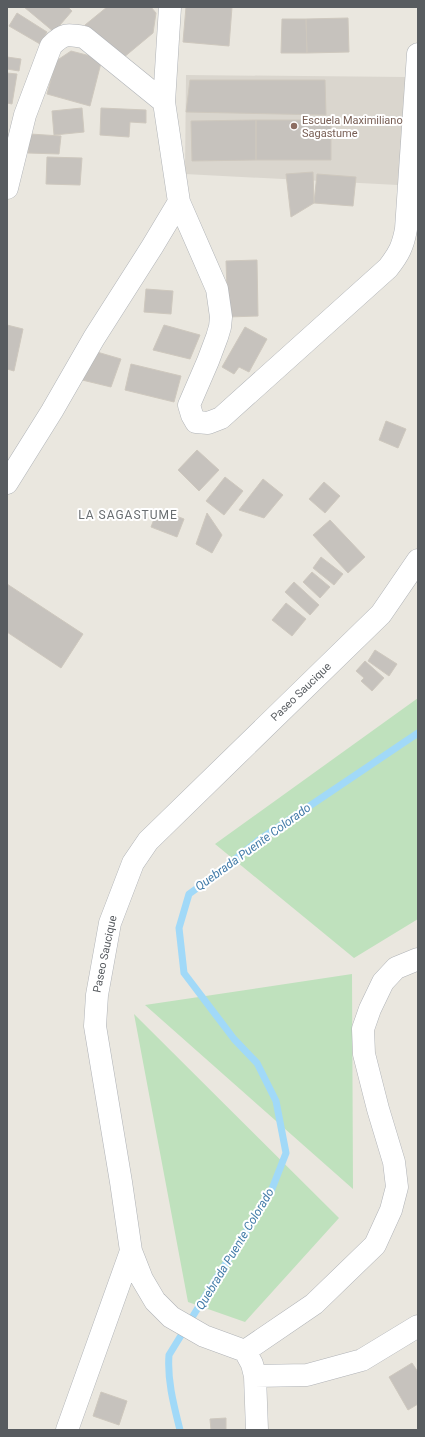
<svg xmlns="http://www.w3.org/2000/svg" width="425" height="1437" font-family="Roboto,sans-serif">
<rect width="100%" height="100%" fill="#eae7df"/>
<path fill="#dad6ce" d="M186 75 406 77 398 185 185 174Z"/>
<path fill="#bfe1bd" d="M418 698V919L354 958 215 844Z
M352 974 353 1189 145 1005Z
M134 1014 339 1218 245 1322 188 1302Z"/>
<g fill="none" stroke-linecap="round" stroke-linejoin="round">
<path stroke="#a1d9f8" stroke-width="7" d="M180 1430C174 1406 167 1380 169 1355L212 1285 270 1194 286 1153 276 1101 257 1063 234 1039 184 973 179 928 189 894 214 876 259 840 418 733"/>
</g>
<path fill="#c6c2bd" stroke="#cec8be" d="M24 7H68L72 11 54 32Z
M107 7H151L156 13 153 33 117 63 85 25Z
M186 7H232L229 46 183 42Z
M17 13 47 32 40 44 9 26Z
M348 18 349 52 307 53 306 19Z
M282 19H306L307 53H281Z
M71 51 102 59 90 106 47 94 56 61Z
M7 57 21 59 19 71 7 69Z
M7 73 17 74 12 104 7 103Z
M190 80H325L326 115 186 112Z
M82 108 84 132 54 135 52 111Z
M101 108 146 110V123L130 122 129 137 100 135Z
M256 120V160L192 161 191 121Z
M256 120H331V160H256Z
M30 134 61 136 59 154 28 153Z
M47 157 82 158 80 185 46 184Z
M313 172 314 203 291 217 286 174Z
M317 174 356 177 353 206 314 203Z
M257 260 258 316 228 317 226 261Z
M146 289 173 291 171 314 144 312Z
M7 325 23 329 14 371 7 369Z
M164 325 200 335 190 359 153 350Z
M245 327 267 339 249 372 239 367 234 374 222 367Z
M97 352 121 359 111 387 78 379Z
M131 364 181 376 174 402 125 390Z
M386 421 406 429 398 448 379 440Z
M197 450 219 470 199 491 178 470Z
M225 477 243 491 224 515 206 501Z
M263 479 283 495 264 518 239 510Z
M324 482 340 496 325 513 309 499Z
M158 509 184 519 177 537 151 527Z
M207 513 222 535 212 553 196 544Z
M330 520 365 557 348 573 313 535Z
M321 557 343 574 334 585 313 568Z
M312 572 330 587 320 598 303 582Z
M294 582 319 605 310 615 285 592Z
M7 584 83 634 61 668 7 632Z
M286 603 306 619 292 636 272 620Z
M375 650 397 664 389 676 368 661Z
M365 661 384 678 372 691 361 681 364 678 356 671Z
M412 1363 418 1372V1404L408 1410 389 1377Z
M101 1392 127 1401 119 1425 93 1416Z
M226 1418V1430H211L210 1419Z"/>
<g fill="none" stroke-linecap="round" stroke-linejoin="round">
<g stroke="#b0b3b7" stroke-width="23">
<path id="minor" d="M170 7 164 102 179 202 217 289 221 317 220 327 217 337 208 361 189 405 192 415 196 422 208 423 221 418 388 268C399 254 403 246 406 229L418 54
M7 188 25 115 51 46C63 33 68 34 84 37L164 102
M7 483 52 411 94 338 152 247 179 202
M245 1351 314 1304 375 1245 391 1210 397 1187 394 1162 378 1109 364 1054 363 1029 370 1009 383 982 396 968 418 959
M255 1376 307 1375 362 1360 418 1326
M67 1430 131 1251
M257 1430 255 1376 252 1364 245 1351 204 1336 171 1317 155 1301 142 1279 131 1251 121 1182 95 1026 97 995 110 923 133 863 148 841 381 614 418 560"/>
</g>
<use href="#minor" stroke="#fff" stroke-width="22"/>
</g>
<circle fill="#8d6e63" stroke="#fff" stroke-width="1.5" cx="294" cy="126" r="4"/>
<g text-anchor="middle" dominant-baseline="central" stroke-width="4" stroke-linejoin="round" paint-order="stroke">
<g font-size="11" fill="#785e54" stroke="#fff" text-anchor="start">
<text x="302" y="120">Escuela Maximiliano<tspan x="302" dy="13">Sagastume</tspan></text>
</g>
<g font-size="11" fill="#585c60" stroke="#fff">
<text transform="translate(301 692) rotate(-44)">Paseo Saucique</text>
<text transform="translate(105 954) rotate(-78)">Paseo Saucique</text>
</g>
<g font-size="12" letter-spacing="1" fill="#696e71" stroke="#fff">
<text x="128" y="515">LA SAGASTUME</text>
</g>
<g font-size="12" font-style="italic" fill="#427ba8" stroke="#fff">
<text transform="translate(253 847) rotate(-36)">Quebrada Puente Colorado</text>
<text transform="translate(235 1249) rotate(-59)">Quebrada Puente Colorado</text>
</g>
</g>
<rect width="425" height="1437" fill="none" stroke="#585c60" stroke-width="16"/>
</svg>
